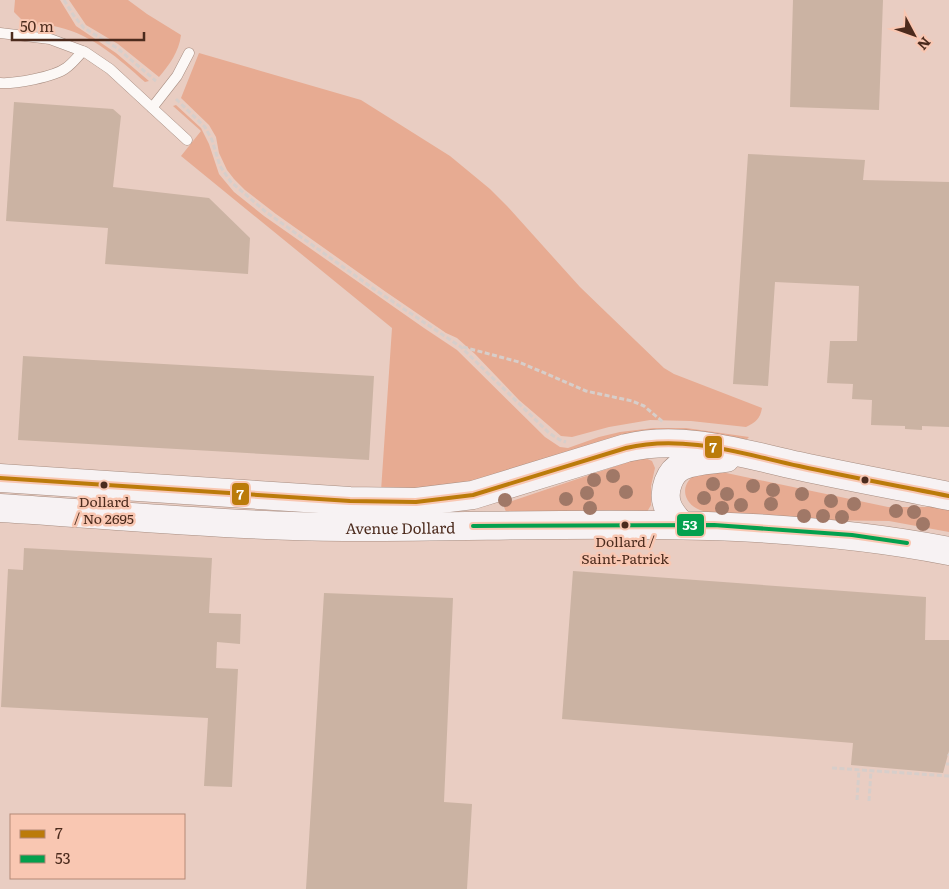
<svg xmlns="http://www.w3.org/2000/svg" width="949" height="889" font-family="Literata,serif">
<rect width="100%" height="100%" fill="#e9cdc2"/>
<path fill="#e7ab92" d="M15 0H60L76 26 116 53 149 81 145 82C119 59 93 35 58 27 47 24 35 26 24 22L14 12Z
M69 0H128L147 14 181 35C179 52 169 65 159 77L118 44 86 25Z
M199 53 361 100 450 156 490 189 507 206 580 287 664 368 674 374 762 408C760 419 756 422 746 427L691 421 650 420 609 427 572 437 561 436 519 400 475 354 457 338 446 333 386 292 276 214 245 190 234 179 227 170 219 153 216 137 209 125 181 98Z
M176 105 201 128 209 144 219 174 234 192 264 216 424 328 457 350 545 437 560 447 568 448 599 437 620 432 654 428H686L749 437 746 440 615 438 457 486 381 491 392 328 181 156 201 131 173 106Z
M643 457 652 461 655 468 651 486V505L647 512 507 514 504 507 509 502Z
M717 471 888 507H949V532L889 521 813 520 702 514 703 511C686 506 678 489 693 476Z"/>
<path fill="#cbb3a3" d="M793 0H883L879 110 790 107Z
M14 102 113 109 121 116 113 187 209 198 250 238 248 274 105 264 108 228 6 221Z
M748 154 865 160 863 180 949 182V427L922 426V430L905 429V426L871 425 872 400 852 399 853 384 827 383 830 341H857L859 286 775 282 768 386 733 384Z
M23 356 374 376 369 460 18 440Z
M24 548 212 558 209 613 241 614 240 644 217 642 216 668 238 669 232 787 204 786 208 718 1 707 8 569 23 570Z
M573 571 926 597 925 640H949V751L943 773 851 765 853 743 562 719Z
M324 593 453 598 444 802 472 804 467 889H306Z"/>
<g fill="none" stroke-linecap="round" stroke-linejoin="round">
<g stroke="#a78d81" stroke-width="11">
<path id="lane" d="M0 33 50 39 85 52 110 69 187 140
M0 83C15 84 54 77 66 68 73 63 78 56 83 51
M152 108 177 76 189 53"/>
</g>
<g stroke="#a78d81" stroke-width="29">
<g id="secondary">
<path d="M0 478 350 501 416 502 473 495 626 448C684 434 743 454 799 466 849 477 899 486 949 496"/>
<path id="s1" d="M0 508C114 515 229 526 344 527 546 528 749 512 949 551"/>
<path d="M680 524C675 518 669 512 667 504 663 491 669 472 682 466 695 460 712 460 726 458"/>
</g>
</g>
<path stroke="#d7ceca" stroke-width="3" stroke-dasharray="5 2.5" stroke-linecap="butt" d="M64 0 74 16 84 28 117 48 156 81
M176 99 205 127 212 140 220 166 231 182 266 212 374 289 461 347 549 433 560 440 566 442
M463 347 519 362 586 391 632 401 644 406 663 422
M948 754 949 755
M946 764H949
M832 768 949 776
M857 800 859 770
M869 801 871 771"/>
<use href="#lane" stroke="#fcf8f6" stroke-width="10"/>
<use href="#secondary" stroke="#f7f2f3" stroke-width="28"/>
<g stroke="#f9c7b2" stroke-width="8">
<path id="bus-1" d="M0 478 350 501 416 502 473 495 626 448C684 434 743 454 799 466 849 477 899 486 949 496"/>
</g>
<g stroke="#f9c7b2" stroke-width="8">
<path id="bus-2" d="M473 526 714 525 852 535 907 543"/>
</g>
<use href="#bus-1" stroke="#bb7b0a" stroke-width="4"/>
<use href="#bus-2" stroke="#04a04e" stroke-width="4"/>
</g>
<g fill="#a07867">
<circle cx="613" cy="476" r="7"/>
<circle cx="594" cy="480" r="7"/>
<circle cx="713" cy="484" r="7"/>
<circle cx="753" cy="486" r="7"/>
<circle cx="773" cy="490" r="7"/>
<circle cx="626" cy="492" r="7"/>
<circle cx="587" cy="493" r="7"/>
<circle cx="727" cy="494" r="7"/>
<circle cx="802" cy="494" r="7"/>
<circle cx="704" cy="498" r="7"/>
<circle cx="566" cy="499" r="7"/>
<circle cx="505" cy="500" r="7"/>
<circle cx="831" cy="501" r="7"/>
<circle cx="771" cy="504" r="7"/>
<circle cx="854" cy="504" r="7"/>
<circle cx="741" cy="505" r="7"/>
<circle cx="590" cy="508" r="7"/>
<circle cx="722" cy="508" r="7"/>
<circle cx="896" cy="511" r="7"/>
<circle cx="914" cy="512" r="7"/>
<circle cx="804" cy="516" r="7"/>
<circle cx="823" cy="516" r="7"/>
<circle cx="842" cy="517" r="7"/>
<circle cx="923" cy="524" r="7"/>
</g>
<g fill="#4c2b1d" stroke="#f9c7b2" stroke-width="2">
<circle cx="865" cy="480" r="4.5"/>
<circle cx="104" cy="485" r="4.5"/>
<circle cx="625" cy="525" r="4.5"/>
</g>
<g text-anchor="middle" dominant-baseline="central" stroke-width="5" stroke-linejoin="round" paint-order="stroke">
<g font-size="14" fill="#4c2b1d" stroke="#f9c7b2">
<text x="104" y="501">Dollard<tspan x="104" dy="17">/ No 2695</tspan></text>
<text x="625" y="541">Dollard /<tspan x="625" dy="17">Saint-Patrick</tspan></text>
</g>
<g font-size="15" fill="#4c2b1d" stroke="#f9c7b2">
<text stroke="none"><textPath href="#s1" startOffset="401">Avenue Dollard</textPath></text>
</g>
</g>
<g stroke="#f9c7b2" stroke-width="2">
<rect x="704" y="435" width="19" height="24" rx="5" fill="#bb7b0a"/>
<rect x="231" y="482" width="19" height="24" rx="5" fill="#bb7b0a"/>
<rect x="676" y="513" width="29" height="24" rx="5" fill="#04a04e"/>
</g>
<g font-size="14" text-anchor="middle" font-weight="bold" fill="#fff">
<text x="713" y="452">7</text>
<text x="240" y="499">7</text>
<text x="690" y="530">53</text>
</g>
<rect x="10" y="814" width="175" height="65" fill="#f9c7b2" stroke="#b48976"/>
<rect x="20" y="830" width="25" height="8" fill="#bb7b0a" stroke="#b48976"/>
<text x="55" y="839" font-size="15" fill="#4c2b1d">7</text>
<rect x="20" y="855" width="25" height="8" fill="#04a04e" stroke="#b48976"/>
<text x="55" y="864" font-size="15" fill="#4c2b1d">53</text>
<g transform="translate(914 35) rotate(131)" stroke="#f9c7b2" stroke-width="4" paint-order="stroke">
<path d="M0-4L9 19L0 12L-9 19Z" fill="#4c2b1d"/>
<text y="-8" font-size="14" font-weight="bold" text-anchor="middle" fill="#4c2b1d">N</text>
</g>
<path d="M12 32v8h132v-8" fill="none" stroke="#4c2b1d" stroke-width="2.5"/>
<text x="20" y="32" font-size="15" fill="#4c2b1d" stroke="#f9c7b2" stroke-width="4" paint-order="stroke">50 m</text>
</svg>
